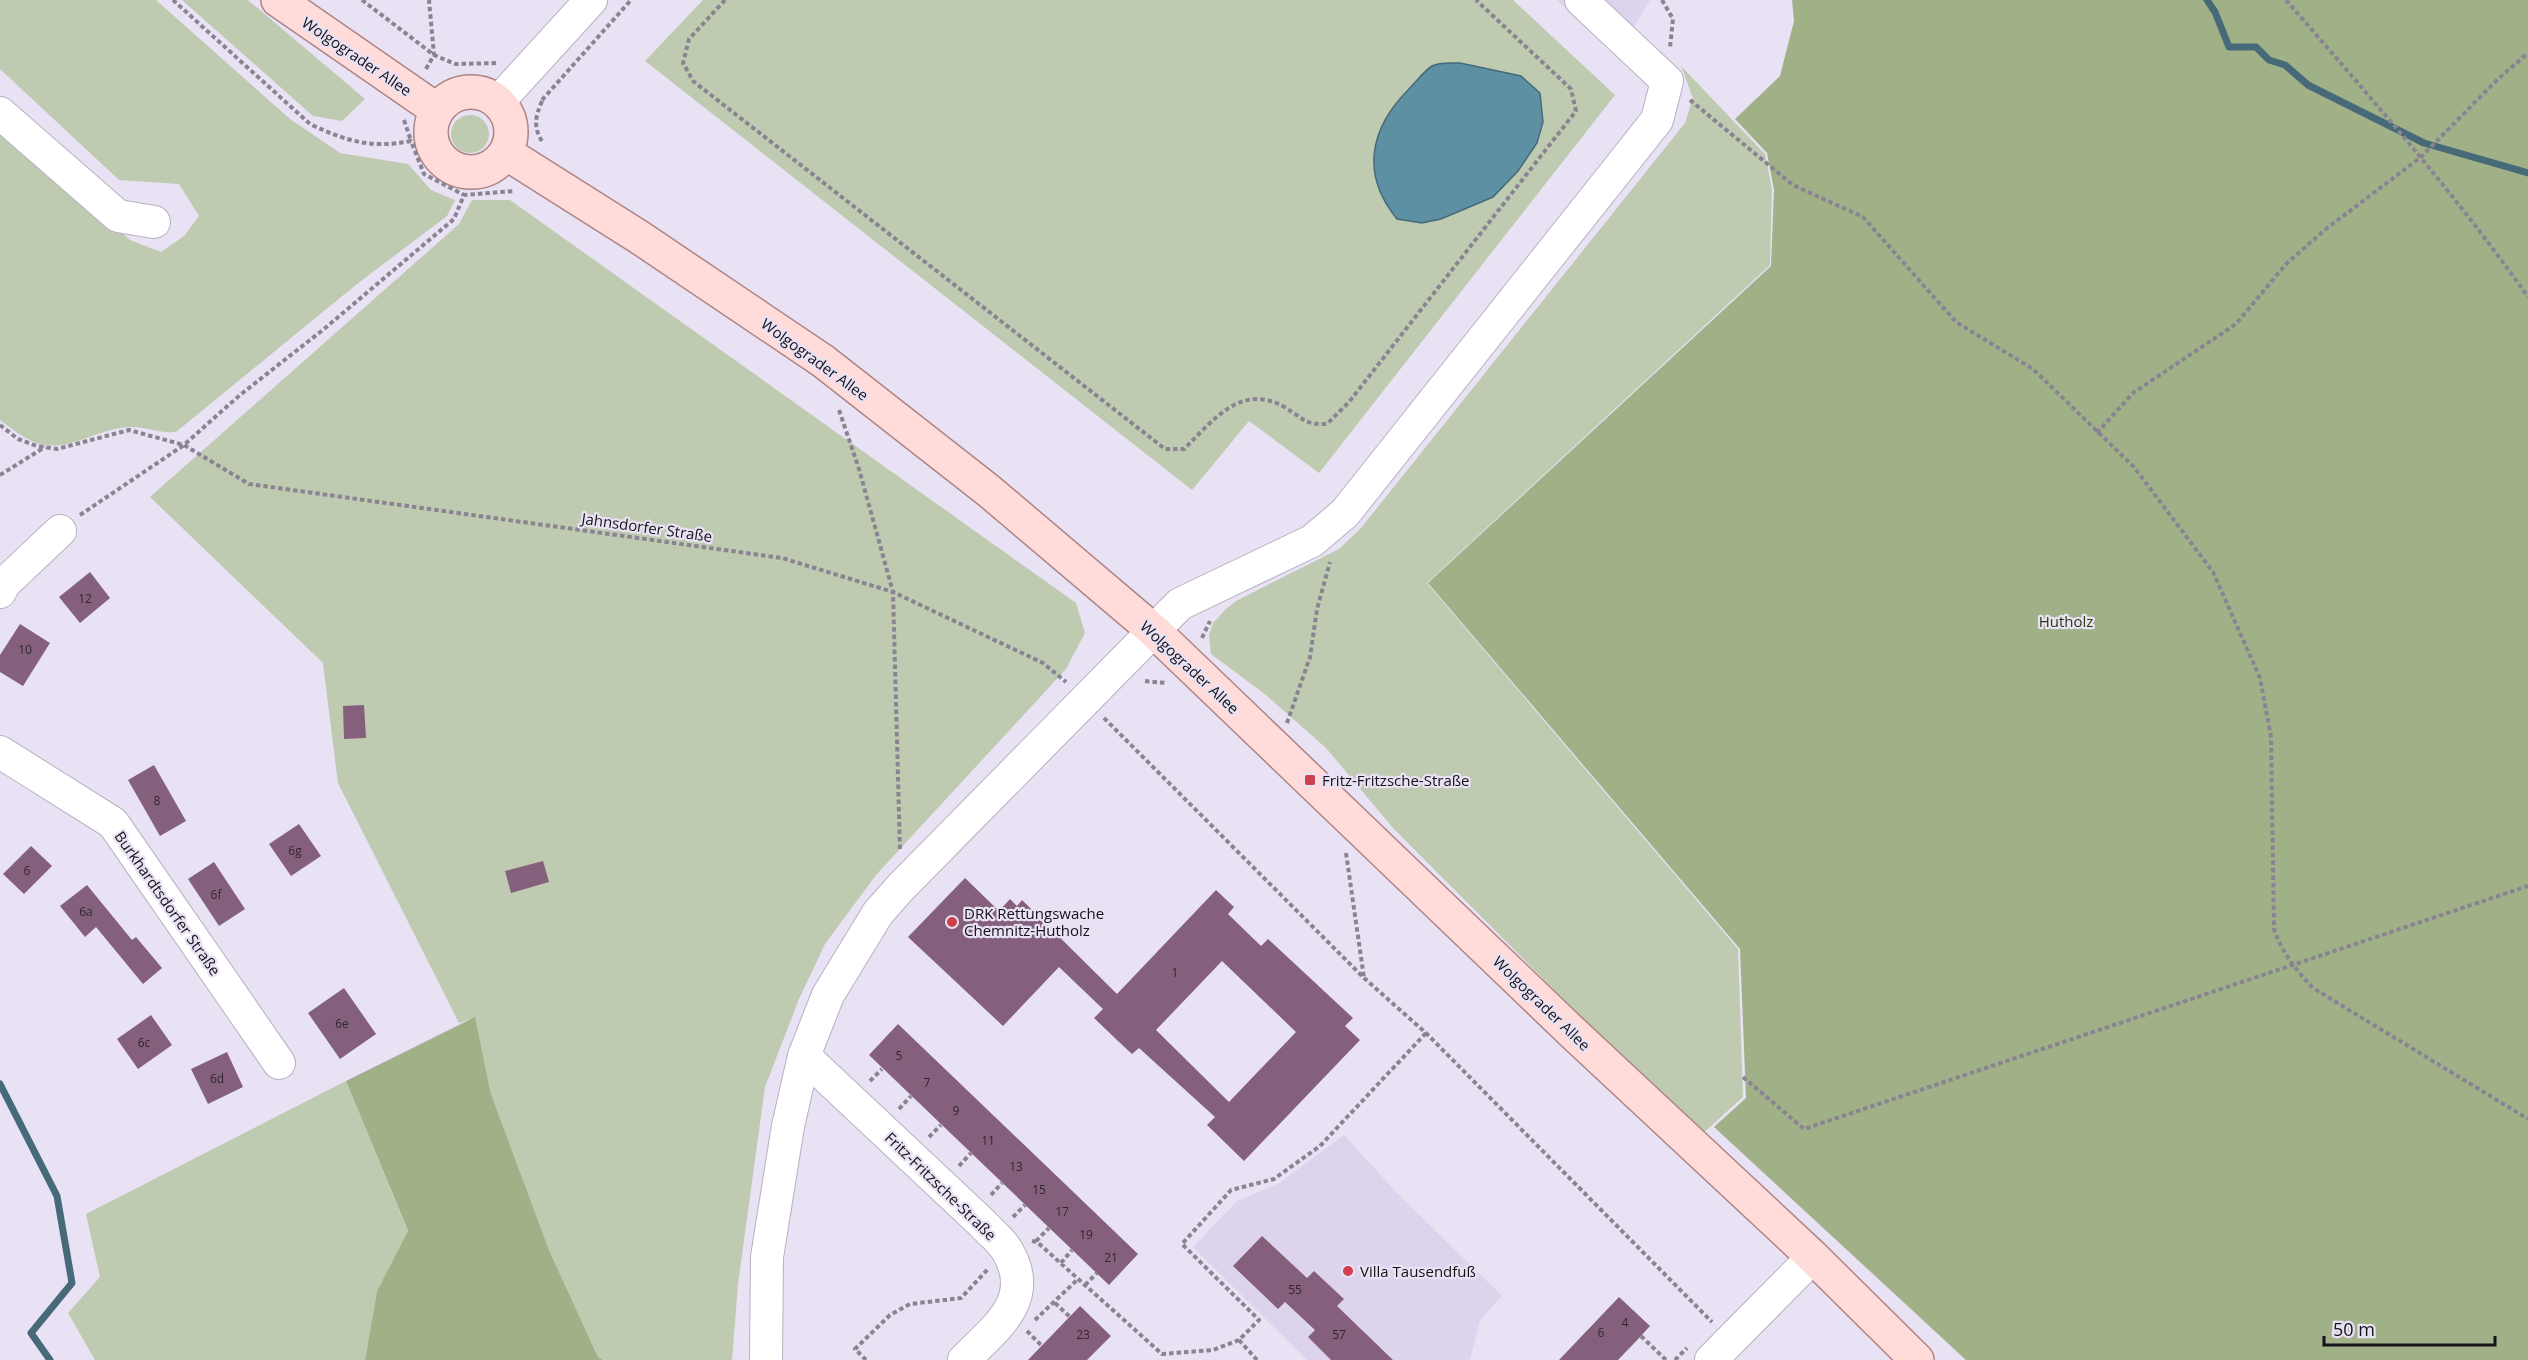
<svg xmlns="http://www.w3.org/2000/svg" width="2528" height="1360" font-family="'Open Sans',sans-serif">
<rect width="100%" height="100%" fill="#e9e1f4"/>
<path fill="#ded3ec" d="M1557 0H1650L1616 56Z
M1344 1135 1396 1192 1502 1296 1480 1320 1470 1360H1307L1193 1247 1237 1201 1276 1185Z"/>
<path fill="#bfcbb0" d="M0 0H156L290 119 340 153 408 164 431 190 455 200 447 216 357 284 176 432C158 433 150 428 135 427 103 425 71 452 40 444 26 440 12 429 0 420V128L130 240 161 252 184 236 199 216 179 184 119 180 0 69Z
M182 0H248L365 99 342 121 313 116Z
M703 0H1513L1615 95 1319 473 1249 421 1192 490 645 61Z
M1681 66 1765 154 1772 189 1770 265 1427 583 1738 949 1743 1097 1700 1136 1393 828 1326 748 1266 695 1211 654 1209 635 1213 623 1226 609 1236 601 1339 549 1361 528 1685 123 1693 98Z
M451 134a19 19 0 1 1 38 0a19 19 0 1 1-38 0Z
M472 200H510L1076 603 1085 633 1066 669 876 875 825 944 799 999 765 1087 738 1284 732 1360H603L598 1357 549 1250 491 1094 475 1018 459 1023 338 783 323 663 150 497 459 224Z
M346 1081 408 1232 377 1291 365 1360H95L68 1313 100 1277 86 1214Z"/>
<path fill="#a0b188" d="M1792 0H2528V1360H1966L1714 1127 1746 1098 1740 949 1428 583 1771 266 1774 190 1767 153 1735 119 1780 76 1794 21Z
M475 1017 491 1094 549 1250 598 1357 603 1360H365L377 1291 408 1231 346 1081Z"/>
<path fill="#5d90a3" stroke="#476a79" stroke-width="1.5" d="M1460 63 1521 76 1540 93 1543 122 1537 143 1518 171 1493 197 1441 219 1422 223 1397 219C1360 174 1370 128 1409 89 1416 82 1424 71 1432 66 1439 62 1452 63 1460 63Z"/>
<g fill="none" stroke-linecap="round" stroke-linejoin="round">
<path stroke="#476a79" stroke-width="7" d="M2207 0 2215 12 2229 47H2256L2269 60 2285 65 2308 85 2424 143 2528 173
M0 1084 57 1196 72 1283 31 1333 50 1360"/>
</g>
<path fill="#84607c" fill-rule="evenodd" d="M90 572 110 598 80 623 59 597Z
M20 624 50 643 23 686 0 672V655Z
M364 705 366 738 344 739 343 706Z
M154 765 186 821 160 836 128 780Z
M299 824 321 856 291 876 269 844Z
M31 846 52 866 24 894 3 874Z
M543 861 549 882 511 893 505 871Z
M214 862 245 909 219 926 188 879Z
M965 878 999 911 1010 899 1017 906 1022 900 1117 994 1216 890 1234 907 1228 914 1261 946 1268 939 1353 1018 1345 1026 1360 1040 1244 1161 1207 1125 1215 1117 1139 1048 1132 1054 1118 1041 1094 1018 1103 1009 1059 967 1003 1026 908 937ZM1222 961 1296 1032 1229 1102 1156 1030Z
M87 885 132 940 136 937 162 968 143 984 96 927 85 937 60 906Z
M344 988 376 1034 340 1059 308 1013Z
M151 1015 172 1045 138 1069 117 1039Z
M898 1024 1138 1254 1109 1285 869 1055Z
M227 1052 243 1087 208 1104 191 1069Z
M1262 1236 1307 1278 1314 1271 1344 1299 1337 1306 1393 1360H1331L1308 1337 1315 1330 1285 1302 1278 1309 1233 1266Z
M1619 1297 1650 1326 1640 1337 1618 1360H1559Z
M1080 1306 1111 1336 1087 1360H1028Z"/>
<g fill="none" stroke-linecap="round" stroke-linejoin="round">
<g stroke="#b8b1c2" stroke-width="34">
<path id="minor" d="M498 102 591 0
M0 113 118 216 154 222
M0 592 4 584 60 531
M0 752 113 823 279 1063
M804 1056 983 1224C991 1233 1003 1242 1008 1252 1036 1301 994 1329 964 1360
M766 1360 767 1257 788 1126 804 1056 828 995 878 913 901 887 1180 604 1312 541 1345 513 1657 120 1667 81 1581 0
M1711 1360 1813 1257"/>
</g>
<g stroke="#ad8585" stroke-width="36">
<path id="major" d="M278 0 437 110
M431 132a40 40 0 1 1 80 0a40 40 0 1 1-80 0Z
M506 153 639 237 823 361 989 491 1154 631 1572 1032 1813 1257 1917 1360"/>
</g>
<path stroke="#8a8492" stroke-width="4" stroke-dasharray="4.5 3" stroke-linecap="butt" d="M173 0 310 124C346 141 371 149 411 141L424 174 464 195
M362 0 434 55 455 64 498 63
M725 0 689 39 683 63 693 81 1165 449H1184C1213 421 1241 381 1286 408 1304 419 1305 425 1327 424L1349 402 1576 111 1571 89 1476 0
M1662 0 1673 19 1670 47
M2286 0C2370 97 2454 192 2528 297
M426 69 434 55 429 0
M542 100 631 0
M1690 100 1793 185 1863 217 1956 322 2033 369 2134 467 2213 572 2260 678 2271 737 2274 929C2282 953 2296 970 2313 988L2528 1119
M542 101C535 118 533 127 543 143
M404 120 411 141
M839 410 859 469 893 592 900 851
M0 425 18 439 37 446 57 449 129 430 184 445 249 484 782 558 893 592 1043 663 1066 682
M2097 433 2133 393 2236 324 2286 264 2326 229 2421 157 2497 80 2528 53
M0 475 45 447
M80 515 184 445 240 395 324 329 454 219 464 195 514 191
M1202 638 1210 621
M1145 681 1166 683
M1104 718 1364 978 1426 1033 1712 1322
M1287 723 1310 657 1317 609 1330 562
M1346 853 1364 978
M1743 1077 1804 1129 2528 886
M870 1081 882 1069
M899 1109 911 1096
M929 1137 941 1125
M959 1166 971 1153
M991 1195 1002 1183
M1013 1217 1025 1205
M1032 1241 1037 1242 1162 1354 1213 1350 1239 1340
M1036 1241 1049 1228
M1061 1263 1072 1250
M1085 1285 1097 1273
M1055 1303 1070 1317
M1035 1320 1078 1279
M1027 1331 1042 1346
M1641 1336 1666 1360
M866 1360 855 1349 890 1315 910 1304 961 1298 988 1269
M1257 1360 1239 1340 1259 1320 1182 1244 1231 1190 1274 1179 1320 1146 1426 1033
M1675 1360 1687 1348"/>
<use href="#minor" stroke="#fff" stroke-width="32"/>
<use href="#major" stroke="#ffdbd9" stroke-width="33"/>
</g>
<g fill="#cf3f4c" stroke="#e9e1f4" stroke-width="2">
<rect x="1304" y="774" width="12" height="12" rx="3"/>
<circle cx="952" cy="922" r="6"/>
<circle cx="1348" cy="1271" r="6"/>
</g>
<g text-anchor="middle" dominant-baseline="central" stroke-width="4.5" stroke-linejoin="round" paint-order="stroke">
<g font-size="12" fill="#312631">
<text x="85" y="598">12</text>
<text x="25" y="649">10</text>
<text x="157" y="800">8</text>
<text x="295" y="850">6g</text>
<text x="27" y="870">6</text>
<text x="216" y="894">6f</text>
<text x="86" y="911">6a</text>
<text x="1175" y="972">1</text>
<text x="342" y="1023">6e</text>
<text x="144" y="1042">6c</text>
<text x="899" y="1055">5</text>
<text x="217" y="1078">6d</text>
<text x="927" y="1082">7</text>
<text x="956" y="1110">9</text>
<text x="988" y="1140">11</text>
<text x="1016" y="1166">13</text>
<text x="1039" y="1189">15</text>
<text x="1062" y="1211">17</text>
<text x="1086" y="1234">19</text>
<text x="1111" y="1257">21</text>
<text x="1295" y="1289">55</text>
<text x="1625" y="1322">4</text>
<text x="1601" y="1332">6</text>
<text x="1083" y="1334">23</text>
<text x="1339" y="1334">57</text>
</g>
<g font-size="15" fill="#151218" stroke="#e9e1f4">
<text transform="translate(357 56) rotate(34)">Wolgograder Allee</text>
<text transform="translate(815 359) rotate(36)">Wolgograder Allee</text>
<text transform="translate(647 527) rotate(8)">Jahnsdorfer Straße</text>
<text transform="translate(1190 667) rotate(43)">Wolgograder Allee</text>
<text transform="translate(168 903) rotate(55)">Burkhardtsdorfer Straße</text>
<text transform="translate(1542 1003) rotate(44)">Wolgograder Allee</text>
<text transform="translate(941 1186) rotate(44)">Fritz-Fritzsche-Straße</text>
</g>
<g font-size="15" fill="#2d3d0e" stroke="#e9e1f4">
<text x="2066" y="621">Hutholz</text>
</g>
<g font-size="15" fill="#151218" stroke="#e9e1f4" text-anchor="start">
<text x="1322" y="780">Fritz-Fritzsche-Straße</text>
<text x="964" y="913">DRK Rettungswache<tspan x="964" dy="17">Chemnitz-Hutholz</tspan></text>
<text x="1360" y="1271">Villa Tausendfuß</text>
</g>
</g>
<path d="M2324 1336v9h171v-9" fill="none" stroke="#151218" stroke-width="3"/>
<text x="2333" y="1336" font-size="18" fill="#151218" stroke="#e9e1f4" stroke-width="4.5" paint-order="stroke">50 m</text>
</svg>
